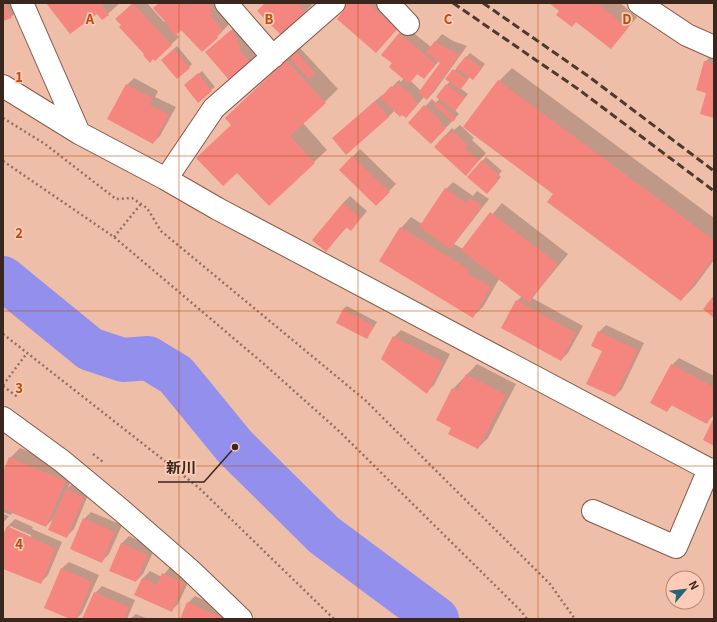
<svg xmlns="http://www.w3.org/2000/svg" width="717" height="622" font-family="Georgia,'Noto Sans JP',serif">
<rect width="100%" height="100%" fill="#efbea9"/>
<path fill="#0003" fill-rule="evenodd" d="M3 3H20L22 6 11 17 3 20Z
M48 3H119V4L102 19 97 12Z
M133 3H147L164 22 166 20 160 3H217L230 23 217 37 182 29 176 34 179 37 155 60 146 53 122 25 124 12Z
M266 3H310L312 5 300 17Z
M347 3H382L395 14 383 45 345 11Z
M551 3H620L637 17 611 48Z
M239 24 256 55 249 62 214 45Z
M406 27 431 47 442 34 453 41 467 46 434 92 427 99 424 97 413 110 394 111 388 117 333 138 382 95 383 96 399 80 401 82 404 78 393 63 399 34ZM439 61 441 63 421 91 411 81 418 73 424 78Z
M177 46 192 64 189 67 165 57Z
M300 48 338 89 303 123 327 150 314 162 232 125 239 105Z
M470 53 485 64 476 76 470 77 460 88 468 94 455 110 459 114 438 136 410 123 432 99 436 103 440 98 438 96 450 81 447 79Z
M712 55H714V117L707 93 705 62Z
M512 68 714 218V260L694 287 681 300 555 194 499 81Z
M202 71 215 87 211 90 189 82Z
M134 78 158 91 155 97 176 107 160 136 153 143 127 85Z
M460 125 474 138 472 140 486 153 473 167 435 147 452 128 454 130Z
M360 149 396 184 376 205 340 170Z
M486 157 502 171 498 175 501 177 490 189 469 176Z
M453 182 473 196 477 191 489 199 454 244 463 249 502 203 568 254 532 298 583 326 568 353 561 360 517 301 522 296 499 279 483 307 472 317 401 228 411 217 422 224 446 189Z
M350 196 367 211 358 222 347 227 326 250 343 203Z
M347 306 377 322 367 338 343 309Z
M606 325 644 343 622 389 615 396 599 332Z
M401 330 450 354 434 385 427 392 394 337Z
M679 358 714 376V415L706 423 672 405 667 411 672 365Z
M477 364 516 384 488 438 478 448 452 428 453 389Z
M20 448 75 470 68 488 73 483 90 490 74 529 67 536 54 518 46 526 12 513 11 515 3 512V475L10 458Z
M91 512 122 525 109 554 102 561 84 519Z
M3 514 9 516 3 523Z
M15 519 33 527 32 529 62 542 48 575 41 582 3 567V537L8 526ZM10 526 31 535V537L10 528Z
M129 536 155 548 143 574 136 581 110 570 122 543Z
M69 562 99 575 82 613 76 619H72L61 569Z
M170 567 191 576 178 604 171 611 136 595 143 578 150 571 162 577Z
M102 586 135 600 127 619H83L95 593Z
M195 596 227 610 223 619H181L188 603Z
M136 614 148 619H130Z"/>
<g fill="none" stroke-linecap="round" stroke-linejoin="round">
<path stroke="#938fec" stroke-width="44" d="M3 278 90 349 123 360 148 358 176 375 235 447 324 535 437 619"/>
</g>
<path fill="#f4867f" d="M3 3H5L12 18 3 21Z
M46 3H101L109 15 102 20 97 14 70 34Z
M133 3 172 45 155 61 153 59 150 63 143 55 144 54 119 27 121 25 115 19Z
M159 3H192L173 21 193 3H208L212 8 210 10 213 14 210 15 223 30 217 36 218 38 202 52 181 30 175 36 167 26 168 25 153 8Z
M265 3H297L306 13 293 25 284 38 257 11Z
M346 3H370L369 4 387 20 391 16 401 25 376 53 337 19 343 11 340 9Z
M549 3H589L592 5 597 3 628 28 611 49 576 22 572 27 556 15 559 11Z
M231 30 238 39 236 41 241 47 239 49 250 62 229 80 205 52Z
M399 33 436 64 424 79 417 74 409 84 389 67 392 63 381 55Z
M435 41 445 48 460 54 427 100 418 93 440 63 426 52Z
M174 49 190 68 177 79 161 60Z
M296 52 315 73 309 79 290 58Z
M466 56 482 68 473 80 456 68Z
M286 60 326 103 290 136 315 163 269 206 237 173 223 186 196 158 231 125 225 118Z
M704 61 714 64V118L700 114 706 93 696 90Z
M453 69 468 80 460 90 445 79Z
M198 73 212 91 198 103 184 85Z
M498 80 714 240V257L681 301 547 202 553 194 463 127Z
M398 83 415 98 413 100 418 104 406 118 402 115 400 117 380 98 391 86 393 88Z
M126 84 152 98 149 104 169 115 153 144 107 119Z
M446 84 465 98 455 111 436 97Z
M375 101 389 117 346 155 332 138Z
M437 101 456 118 453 122 433 105Z
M424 105 441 120 439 122 446 128 431 144 408 123Z
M452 131 468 145 465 148 479 160 466 176 434 147 445 135 447 137Z
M352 156 390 192 376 206 339 170Z
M482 160 500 175 496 179 498 181 487 194 467 177Z
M445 188 466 203 469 198 482 206 450 249 419 227Z
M343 203 361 218 351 231 346 227 326 252 312 240Z
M490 212 558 264 529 303 461 250Z
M400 227 469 269 467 273 491 287 473 318 379 261Z
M714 295V318L703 309Z
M516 300 576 333 561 361 501 328Z
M343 309 374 326 367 339 336 323Z
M598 331 638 350 615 397 586 384 602 351 591 346Z
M393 336 443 362 427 394 381 359Z
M671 364 714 387V410L707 424 671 405 667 412 650 403Z
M466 374 506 395 478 449 448 434 451 428 436 420 452 388 457 391Z
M714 417V446L703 440Z
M9 457 66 481 46 527 3 509V472Z
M66 489 84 497 67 538 48 530Z
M83 518 115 532 102 563 70 549Z
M7 526 56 549 41 584 3 569V535Z
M121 543 148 555 136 582 109 571Z
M61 568 92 582 76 619H70L44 608Z
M162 573 184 583 172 612 134 595 142 578 157 585Z
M94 592 129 607 124 619H82Z
M187 602 221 617 220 619H180Z"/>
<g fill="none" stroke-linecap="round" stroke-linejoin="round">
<g stroke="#855a48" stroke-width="24">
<path id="minor" d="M22 3 79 133
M226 3 273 57
M388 3 408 24
M3 86 79 133 166 179 218 209 714 472
M166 179 214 108 334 3
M3 418 62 461 121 510 190 570 241 619
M593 511 676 547 709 469"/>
</g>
<g stroke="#855a48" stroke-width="24">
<path id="tertiary" d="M639 3 687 35 714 47"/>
</g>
<path stroke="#917061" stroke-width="2.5" stroke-dasharray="2 3" stroke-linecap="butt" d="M3 118 45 144 116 199 132 198 147 208 161 231 365 400 550 584 575 619
M3 161 114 237 264 364 340 432 521 611 527 619
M114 237 141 204
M3 334 198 487 334 619
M3 385 27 353
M3 386 19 398
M93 454 103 462"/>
<use href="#minor" stroke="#fff" stroke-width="22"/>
<use href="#tertiary" stroke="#fff" stroke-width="22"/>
<path stroke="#4f392f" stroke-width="3" stroke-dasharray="8 4" stroke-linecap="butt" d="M453 3 578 89 714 191
M483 3 588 76 714 171"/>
</g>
<path fill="none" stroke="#bc4c10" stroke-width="1" stroke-opacity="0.55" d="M179 3V619M358 3V619M538 3V619M3 156H714M3 311H714M3 466H714"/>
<g font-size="13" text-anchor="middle" font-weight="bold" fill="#bc4c10" stroke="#fdcbb6" stroke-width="3.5" stroke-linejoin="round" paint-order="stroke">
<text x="90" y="24">A</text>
<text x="269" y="24">B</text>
<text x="448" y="24">C</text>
<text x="627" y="24">D</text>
<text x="19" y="82">1</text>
<text x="19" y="238">2</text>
<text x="19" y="393">3</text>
<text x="19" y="549">4</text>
</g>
<path fill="none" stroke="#39271e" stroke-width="1.5" d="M235 447L204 482H158"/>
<circle fill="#39271e" stroke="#fdcbb6" stroke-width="1.5" cx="235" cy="447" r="4"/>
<g font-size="15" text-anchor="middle" font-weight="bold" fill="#39271e" stroke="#fdcbb6" stroke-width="3.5" stroke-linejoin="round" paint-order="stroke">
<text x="181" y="473">新川</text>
</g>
<rect width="717" height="622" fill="none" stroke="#39271e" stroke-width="8"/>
<g transform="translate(685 590) rotate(62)"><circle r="19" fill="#fdcbb6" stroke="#af8979"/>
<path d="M0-3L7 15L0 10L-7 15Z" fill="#26647a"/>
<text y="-6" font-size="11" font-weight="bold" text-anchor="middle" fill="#39271e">N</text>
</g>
</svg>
